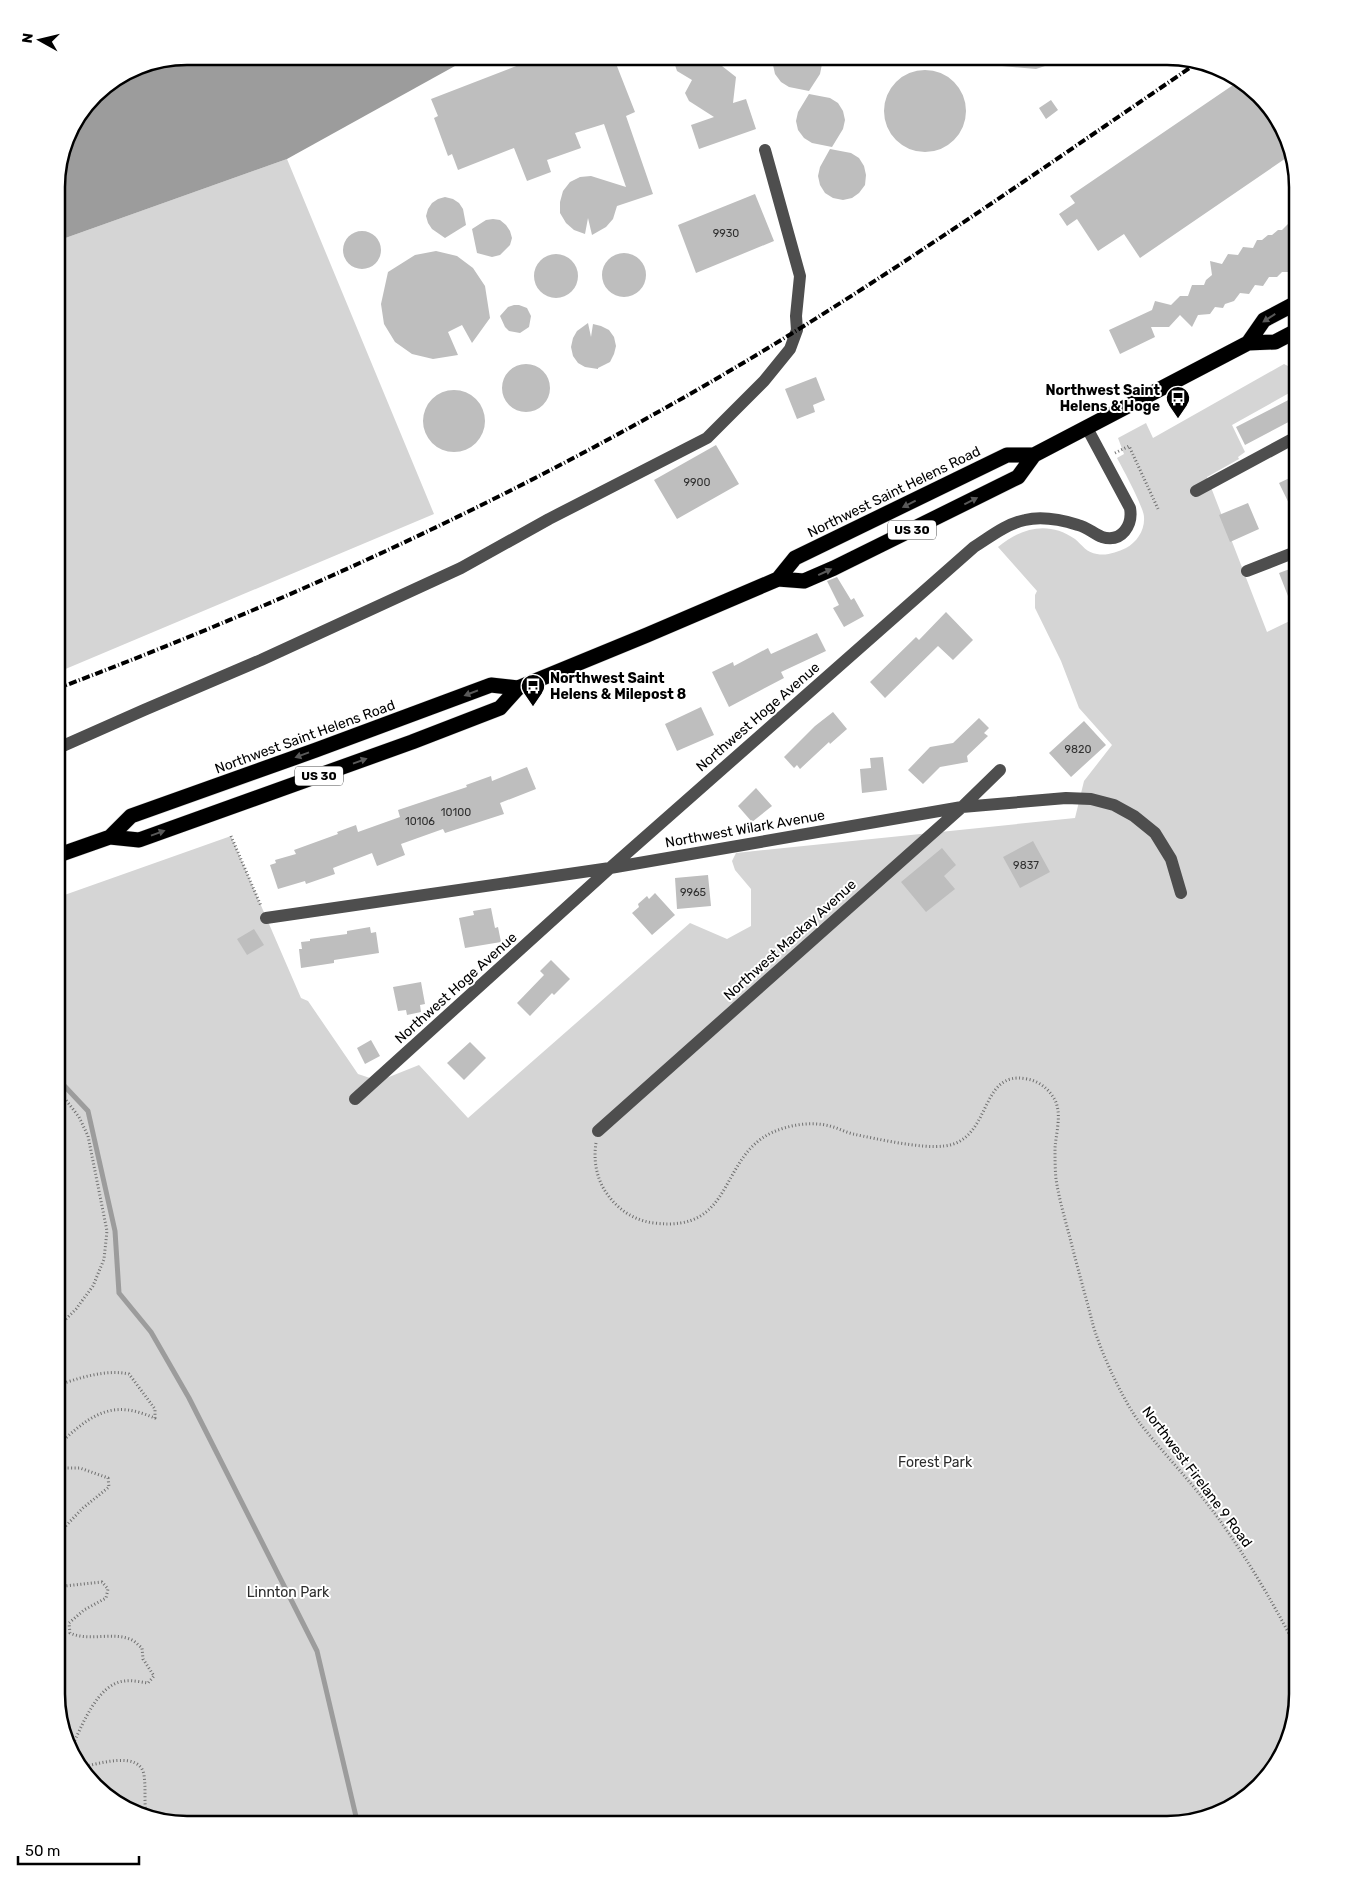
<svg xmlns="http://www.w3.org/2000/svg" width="1354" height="1881" font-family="Rubik,sans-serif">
<rect width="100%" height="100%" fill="#fff"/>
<path fill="#d5d5d5" d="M287 159 434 514 56 673 57 241Z
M1284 364 1294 369 1297 379 1291 392 1232 425 1245 452 1238 457 1239 459 1207 477 1267 632 1298 617V1694L1280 1759 1232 1807 1167 1825 179 1824 122 1807 74 1759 56 1694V898L231 836 301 998 308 1001 358 1074 379 1081 419 1065 468 1118 690 923 727 939 751 926V889L735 870 732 861 736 853 1075 818 1084 781 1112 745 1079 708 1061 661 1035 608V595L1037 591 998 547C1021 528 1048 520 1075 539 1082 545 1087 553 1097 554 1107 556 1117 552 1126 548 1137 542 1145 530 1144 517 1144 508 1123 469 1117 458L1124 454 1118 438 1146 423 1153 438Z"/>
<path fill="#9c9c9c" d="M187 56H473L287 159 57 241V179L70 129 101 89 137 66Z"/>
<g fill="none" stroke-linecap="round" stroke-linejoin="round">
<path stroke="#9c9c9c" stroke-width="5" d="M56 1077 88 1111 115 1231 119 1293 151 1332 189 1398 317 1651 358 1825"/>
</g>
<path fill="#bebebe" d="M542 56H613L635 112 626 116 653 194 617 206 613 219 606 227 592 235 588 218 585 234 574 230 566 223 560 213V202L563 191 570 182 580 177 591 176 626 187 604 124 575 133 581 148 547 160 551 172 527 181 514 148 458 170 452 154 448 156 434 118 438 116 431 99Z
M672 56H724L722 66 736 77 733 103 746 99 756 129 699 149 691 125 714 117 689 101 685 93 692 80 677 71Z
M775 56H820L822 64 820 74 809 91 789 87 781 82 775 74 773 65Z
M1002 56H1065L1066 59 1036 69 1002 66Z
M884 111a41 41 0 1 1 82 0a41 41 0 1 1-82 0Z
M1239 81 1280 122 1289 156 1140 258 1124 234 1098 251 1077 219 1067 226 1059 214 1075 203 1070 196Z
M809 94 830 98 838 103 843 111 845 120 843 129 832 147 812 143 804 138 798 130 796 121 798 112Z
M1051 100 1058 110 1046 119 1039 108Z
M830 149 851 153 859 158 864 166 866 175 865 185 859 193 852 198 843 200 833 198 825 193 820 185 818 176 820 167Z
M755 194 774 241 696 273 678 225Z
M445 197 453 199 459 203 463 209 466 225 445 238 432 229 428 223 426 216 428 209 432 203 438 199Z
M493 219 500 220 506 225 510 231 512 238 510 245 500 255 492 257 477 253 472 229 486 220Z
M1290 222 1298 247V272H1282L1277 277H1269L1263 286 1255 285 1249 294 1240 293 1234 301 1225 304 1223 308 1215 307 1210 314 1198 315 1192 327 1180 315 1169 327H1151L1155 337 1120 354 1109 330 1152 310 1155 301 1171 305 1180 296H1188L1192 285H1204L1206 280 1212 275 1210 261 1222 264 1228 254 1238 255 1243 247 1253 248 1257 240H1262L1268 235H1272L1278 230H1282Z
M343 250a19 19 0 1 1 38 0a19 19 0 1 1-38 0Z
M436 251 457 256 473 268 485 286 490 318 472 343 462 325 448 332 458 355 433 359 412 354 395 342 384 324 381 304 388 272 415 255Z
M602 275a22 22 0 1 1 44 0a22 22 0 1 1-44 0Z
M534 276a22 22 0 1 1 44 0a22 22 0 1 1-44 0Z
M514 305H519L527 308 531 316 529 327 520 333 509 331 505 327 500 316 508 307Z
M588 323 591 337 593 324 601 326 609 330 614 337 616 346 614 354 610 362 598 368V369L585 367 578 363 573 356 571 347 573 338 577 331Z
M502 388a24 24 0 1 1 48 0a24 24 0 1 1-48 0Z
M816 377 825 400 813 405 815 412 797 419 785 389Z
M423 421a31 31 0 1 1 62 0a31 31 0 1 1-62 0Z
M1298 395V417L1245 445 1236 427Z
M716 445 739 484 677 519 654 480Z
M1298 474V522L1279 483Z
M1248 503 1259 529 1230 542 1219 515Z
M1298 566V619H1297L1279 573Z
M837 577 851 600 854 598 864 616 844 627 833 608 839 605 827 581Z
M946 612 973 640 953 660 938 646 885 698 870 682 916 637 919 640Z
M817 633 826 651 781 672 784 678 729 707 712 672 733 662 734 666 768 648 771 654Z
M701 707 714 735 677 751 665 724Z
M833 712 847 729 830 744 829 742 800 769 797 765 794 768 784 757 815 726Z
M979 718 989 728 984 733 988 736 967 756 968 762 940 767 923 784 908 770 930 747 953 743Z
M1084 721 1106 745 1071 777 1049 753Z
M883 757 887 790 862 793 860 769 871 768 870 758Z
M527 767 536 789 500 803 504 814 445 833 443 829 401 844 405 855 377 866 372 853 333 868 335 874 306 884 305 881 278 889 270 865 276 863 275 860 296 854 294 850 338 834 337 832 356 825 358 832 400 817 398 810 467 787 466 785 491 776 492 781Z
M756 788 772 806 752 822 738 806Z
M1033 841 1050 872 1020 888 1003 857Z
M942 848 956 865 944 876 955 889 926 912 901 882Z
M708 875 711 906 677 909 675 878Z
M655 893 675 915 652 935 632 913 639 907 638 904 647 896 649 899Z
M491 908 495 928 498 927 501 942 465 948 459 918 474 915 473 911Z
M370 927 371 933 376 932 379 953 334 960V963L301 968 299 949H302L301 942 310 941V939L347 934V931Z
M254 929 264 945 247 955 237 939Z
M551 960 570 979 554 995 552 993 530 1016 517 1003 544 975 540 971Z
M421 982 425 1004 420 1005 421 1012 407 1015 406 1010 398 1011 393 987Z
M371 1040 380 1056 365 1064 357 1048Z
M470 1042 486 1058 464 1080 447 1063Z"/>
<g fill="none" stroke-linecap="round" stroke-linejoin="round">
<g stroke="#dbdbdb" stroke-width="16">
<path id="highway" d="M1248 343 1264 320 1298 302
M778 579 804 581 834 568 1018 477 1034 455 1248 343 1275 342 1298 330
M110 837 139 840 412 742 500 708 518 688 647 635 778 579 795 558 1007 455H1034
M56 856 110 837 131 816 316 750 491 685 518 688"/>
</g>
<path stroke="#707070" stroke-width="3" stroke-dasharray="1 2.5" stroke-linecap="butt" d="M1115 453 1129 446 1159 511
M231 836 261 906
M596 1143C593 1161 597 1181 608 1195 618 1210 636 1221 654 1223 735 1233 718 1159 771 1133 788 1125 811 1121 830 1126 838 1128 845 1132 853 1134 877 1139 922 1149 944 1146 993 1141 978 1069 1027 1079 1039 1081 1049 1089 1055 1100 1062 1115 1056 1133 1055 1148 1055 1158 1055 1169 1056 1179 1059 1199 1065 1219 1070 1238 1077 1266 1085 1294 1092 1321 1099 1349 1124 1403 1142 1426 1166 1456 1193 1484 1216 1515 1247 1558 1274 1604 1298 1651
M56 1329 76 1309 93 1286 104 1259 107 1231 88 1136 79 1117 66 1100 56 1093
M56 1447C77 1428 98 1406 128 1410 137 1411 147 1415 155 1418V1409L129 1374C106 1369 78 1378 56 1386
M56 1536 83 1508 109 1487 108 1478 80 1468H56
M56 1585 65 1586 102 1582 108 1589 106 1598 84 1610 69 1623 70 1633C89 1642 114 1631 132 1640 136 1642 139 1646 142 1648L143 1659 154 1676 148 1683C141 1682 132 1680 125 1681 97 1683 82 1727 71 1748
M82 1767C98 1764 140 1750 144 1775 146 1788 144 1802 146 1814"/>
<path stroke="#4e4e4e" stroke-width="12" d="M1196 491 1298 436
M1247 571 1298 551
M56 749 144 710 261 660 461 568 549 519 707 438 764 381 790 349 797 330 796 316 800 276 765 150
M266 918 610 868 962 807 1066 798 1091 799 1114 805 1134 816 1155 833 1171 859 1181 893
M355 1099 610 868 974 547C990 537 1006 524 1025 520 1042 516 1062 520 1078 525 1087 527 1094 534 1102 537 1122 543 1133 525 1130 508L1087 428
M598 1131 962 807 1000 770"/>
<use href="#highway" stroke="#000" stroke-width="15"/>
<path stroke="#000" stroke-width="4" stroke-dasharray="8 2.5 1 2.5" stroke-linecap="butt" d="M56 689C314 592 565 474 799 329 934 245 1065 153 1197 63"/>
</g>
<defs><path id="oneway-solid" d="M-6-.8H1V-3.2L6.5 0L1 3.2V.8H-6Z" transform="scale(1.25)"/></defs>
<g fill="#595959">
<use href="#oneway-solid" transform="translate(1269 318) rotate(147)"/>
<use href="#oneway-solid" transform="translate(971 501) rotate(-27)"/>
<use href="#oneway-solid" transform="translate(909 504) rotate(153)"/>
<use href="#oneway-solid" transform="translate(825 572) rotate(-25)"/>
<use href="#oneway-solid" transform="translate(471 693) rotate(159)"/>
<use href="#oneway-solid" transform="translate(302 755) rotate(160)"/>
<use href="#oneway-solid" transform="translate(360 761) rotate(-20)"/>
<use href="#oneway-solid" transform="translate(158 833) rotate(-20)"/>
</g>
<defs>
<g id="bus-pin" transform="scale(1.25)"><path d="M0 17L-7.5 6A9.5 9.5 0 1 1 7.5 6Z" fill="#000" stroke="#fff"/><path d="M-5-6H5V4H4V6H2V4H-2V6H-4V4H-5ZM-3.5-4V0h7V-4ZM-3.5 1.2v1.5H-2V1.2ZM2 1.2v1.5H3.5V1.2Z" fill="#fff"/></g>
</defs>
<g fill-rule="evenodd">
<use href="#bus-pin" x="1178" y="398"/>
<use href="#bus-pin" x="533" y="686"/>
</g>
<g text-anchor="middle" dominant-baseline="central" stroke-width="4" stroke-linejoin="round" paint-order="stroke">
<g font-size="11" fill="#303030">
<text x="726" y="233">9930</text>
<text x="697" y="482">9900</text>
<text x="1078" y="749">9820</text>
<text x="456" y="812">10100</text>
<text x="420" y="821">10106</text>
<text x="1026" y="865">9837</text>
<text x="693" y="892">9965</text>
</g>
<g fill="#fff" stroke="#4c4c4c" stroke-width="1">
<rect x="888" y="520.5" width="48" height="19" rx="4"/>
<rect x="295" y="766.5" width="48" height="19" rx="4"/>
</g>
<g font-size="12" font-weight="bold" fill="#000">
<text x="912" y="530">US 30</text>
<text x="319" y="776">US 30</text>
</g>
<g font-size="14" font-weight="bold" fill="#000" stroke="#fff" text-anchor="end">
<text x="1160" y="390">Northwest Saint<tspan x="1160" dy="16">Helens &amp; Hoge</tspan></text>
<text x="550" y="678" text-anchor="start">Northwest Saint<tspan x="550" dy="16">Helens &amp; Milepost 8</tspan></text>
</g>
<g font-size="14" fill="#000" stroke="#fff">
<text transform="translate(894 492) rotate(-26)">Northwest Saint Helens Road</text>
<text transform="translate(758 717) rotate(-41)">Northwest Hoge Avenue</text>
<text transform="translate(305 737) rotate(-20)">Northwest Saint Helens Road</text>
<text transform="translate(745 829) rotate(-10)">Northwest Wilark Avenue</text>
<text transform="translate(790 940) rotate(-42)">Northwest Mackay Avenue</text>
<text transform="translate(456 988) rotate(-42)">Northwest Hoge Avenue</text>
<text transform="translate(1197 1477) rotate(53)">Northwest Firelane 9 Road</text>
</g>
<g font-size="14" fill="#2c2c2c" stroke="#fff">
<text x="935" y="1462">Forest Park</text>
<text x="288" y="1592">Linnton Park</text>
</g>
</g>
<path d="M0 0H1354V1881H0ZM187 65H1167A122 122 0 0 1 1289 187V1694A122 122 0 0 1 1167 1816H187A122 122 0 0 1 65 1694V187A122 122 0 0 1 187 65Z" fill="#fff" fill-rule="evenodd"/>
<path fill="none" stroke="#000" stroke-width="2.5" d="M187 65H1167A122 122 0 0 1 1289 187V1694A122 122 0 0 1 1167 1816H187A122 122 0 0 1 65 1694V187A122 122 0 0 1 187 65Z"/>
<g transform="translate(40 40) rotate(278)" stroke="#ffffff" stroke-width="4" paint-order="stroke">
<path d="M0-4L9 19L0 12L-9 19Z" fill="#000000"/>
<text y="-8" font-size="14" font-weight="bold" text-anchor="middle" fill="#000000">N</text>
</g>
<path d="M18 1856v8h121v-8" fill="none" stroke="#000000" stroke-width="2.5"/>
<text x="25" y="1856" font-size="15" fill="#000000" stroke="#ffffff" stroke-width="4" paint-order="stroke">50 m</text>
</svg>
